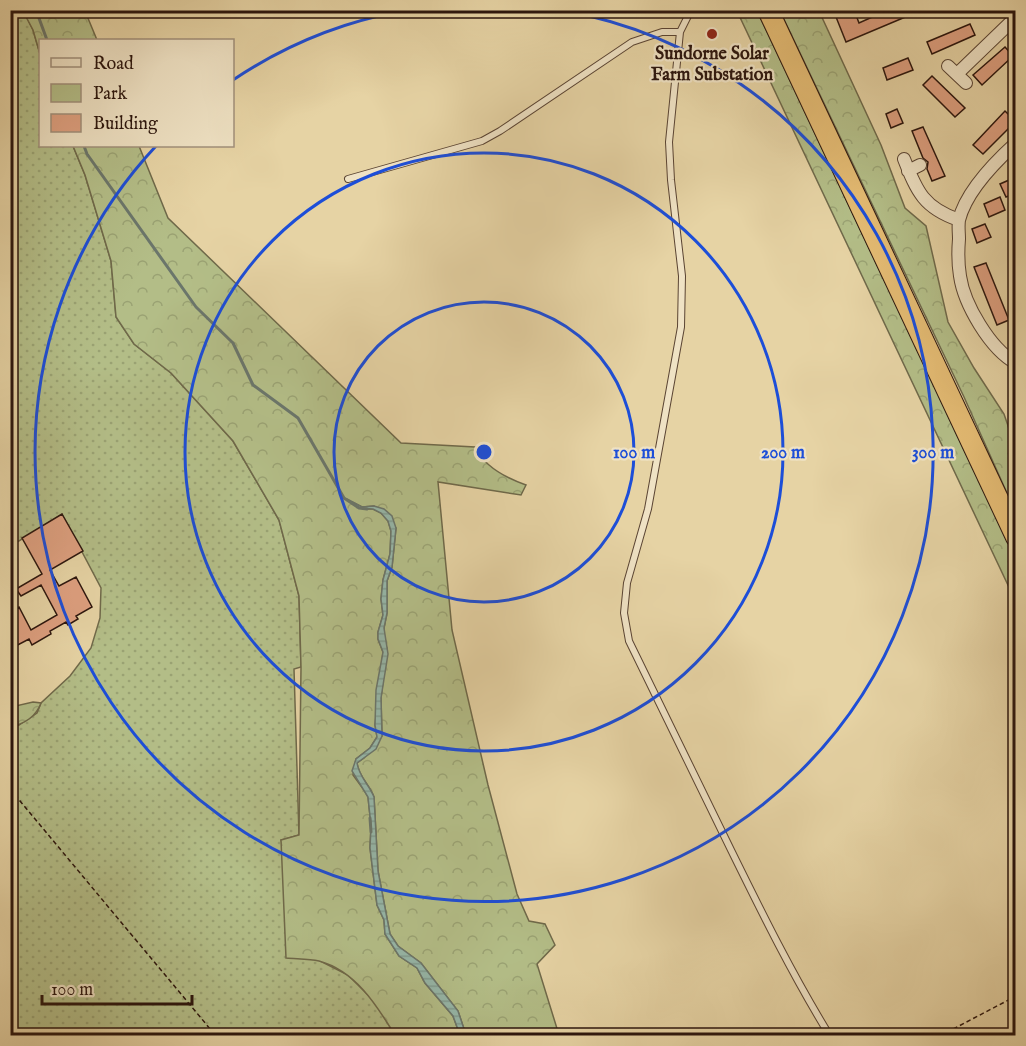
<svg xmlns="http://www.w3.org/2000/svg" width="1026" height="1046" font-family="'IM FELL English',serif">
<defs>
<pattern id="green-dots" width="8" height="8" patternUnits="userSpaceOnUse" patternTransform="scale(1.5)"><rect width="8" height="8" fill="#b3bd87"/><path d="M2 2h.1M6 6h.1" fill="none" stroke="#9aa273" stroke-width="1.8" stroke-linecap="round"/></pattern>
<pattern id="forest-crowns" width="20" height="18" patternUnits="userSpaceOnUse" patternTransform="scale(1.5)"><rect width="20" height="18" fill="#b3bd87"/><path d="M2 6a3 3 0 1 1 6 0M12 15a3 3 0 1 1 6 0" fill="none" stroke="#9aa273"/></pattern>
<pattern id="water-rules" width="6" height="5" patternUnits="userSpaceOnUse" patternTransform="scale(1.5)"><rect width="6" height="5" fill="#96b7a9"/><path d="M0 2.5h6" fill="none" stroke="#819c90"/></pattern>
</defs>
<rect width="100%" height="100%" fill="#e6d3a4"/>
<filter id="stains"><feTurbulence type="fractalNoise" baseFrequency=".00333" numOctaves="4"/><feColorMatrix values="0 0 0 0 .2 0 0 0 0 .09 0 0 0 0 .02 0 0 0 .5 -.17"/></filter>
<radialGradient id="worn" r=".72"><stop offset=".6" stop-color="#630" stop-opacity="0"/><stop offset="1" stop-color="#630" stop-opacity=".3"/></radialGradient>
<path fill="url(#green-dots)" stroke="#6f694a" stroke-width="1.5" d="M23 10 33 30 40 54V146H73L85 175 111 261 116 317 134 344 171 373 233 441 279 520 299 596 301 667 294 669 299 835 281 840 320 961 348 975 374 1001 395 1035H11V727L19 725 37 713 41 703 70 676 91 648 100 618 101 588 62 514 11 546 10 11Z"/>
<path fill="url(#forest-crowns)" stroke="#6f694a" stroke-width="1.5" d="M23 11H85L97 40H40V54L33 30Z
M737 11H757L1015 556V600Z
M780 11H819L881 145 905 208 926 226 948 322 974 368 1004 414 1015 446V511L964 397Z
M73 146H139L168 218 401 443 475 447C484 466 506 478 526 485L521 495 438 482 452 630 488 785 517 894 529 921 545 924 555 945 537 964 559 1035H466L458 1011 421 963 398 946 390 934 378 871 374 797C369 784 359 777 357 763L364 758 382 736 381 698 387 648 384 643V628L387 613V581L392 567 396 528 374 506 362 507 352 502 363 509H373L381 513 388 521 391 531 390 554 383 580 381 599 383 615 378 632V639L383 652 375 725 377 737 370 748 356 759 353 775 364 790 368 797 371 826 370 848 377 905 384 920 385 934 399 956 417 968 425 983 453 1016 460 1035H395C377 1006 356 971 319 961 309 959 297 959 286 958L281 840 299 835 301 667 299 596 279 520 233 441 171 373 134 344 116 317 111 261 85 175Z
M33 702 41 703C36 717 25 723 11 727V707Z"/>
<path fill="url(#water-rules)" stroke="#6b766b" stroke-width="1.5" d="M347 499 362 507 374 506 384 509 392 516 396 528 392 567 387 581V613L384 628 388 654 381 698 382 736 376 749 357 763C359 777 369 784 374 797L378 871 390 934 398 946 421 963 458 1011 466 1035H460L453 1016 425 983 417 968 399 956 385 934 384 920 377 905 370 848 371 826 368 797 352 771 356 759 370 748 377 737 375 725 376 690 383 652 378 639V632L383 615 381 599 383 580 390 554 391 531 388 521 381 513 373 509 359 508Z"/>
<g fill="none" stroke-linecap="round" stroke-linejoin="round">
<path stroke="#6b766b" stroke-width="3" d="M36 10 47 40
M84 146 87 154 196 307 233 343 253 385 298 418 344 498 359 508 367 509
M370 818 371 832"/>
</g>
<path fill="#dea080" stroke="#2b150d" stroke-width="1.5" d="M851 10H854L859 23 888 10H922L846 42 836 17Z
M970 24 975 35 932 54 927 42Z
M1005 47 1013 56 982 85 973 75Z
M908 58 913 70 887 80 883 68Z
M932 76 965 108 955 117 923 85Z
M1016 105V121L983 154 973 145 1005 111 1008 114Z
M897 109 903 123 891 128 886 114Z
M923 127 945 176 932 181 927 169 928 162 923 158 912 131Z
M1016 177V193L1006 197 1000 184Z
M1000 197 1005 210 989 217 984 204Z
M985 224 991 237 977 243 972 229Z
M986 263 1009 320 997 325 974 267Z
M62 514 83 551 50 570 59 586 76 577 92 607 76 616 78 619 68 625 66 622 50 631 51 634 32 645 29 639 10 649V612L19 607 31 630 57 615 41 585 21 596 16 589 42 574 22 538Z"/>
<g fill="none" stroke-linecap="round" stroke-linejoin="round">
<g stroke="#5a4433" stroke-width="8">
<path id="service" d="M691 10 680 32 669 142 671 180 682 276 681 327 648 509 627 583 624 613 629 641C663 711 697 780 731 850 762 913 793 976 830 1036
M348 179 482 141 500 131 632 42 662 32H680"/>
</g>
<g stroke="#5a4433" stroke-width="14">
<path id="minor" d="M948 66 966 83
M957 74 1016 17
M1016 143C995 162 966 192 959 220 958 226 959 233 959 239 958 251 958 264 960 276 964 304 990 349 1016 363
M904 159C917 192 924 208 959 220
M908 171 920 165"/>
</g>
<g stroke="#2b150d" stroke-width="22">
<path id="trunk" d="M768 10 1016 537"/>
</g>
<path stroke="#2b150d" stroke-width="1.5" stroke-dasharray="4.5 3" stroke-linecap="butt" d="M10 789 216 1036
M940 1036 1016 996"/>
<use href="#service" stroke="#efe2c4" stroke-width="6"/>
<use href="#minor" stroke="#efe2c4" stroke-width="12"/>
<use href="#trunk" stroke="#e3ba72" stroke-width="20"/>
</g>
<g fill="none" stroke="#1d4ed8" stroke-width="3">
<circle cx="484" cy="452" r="150"/>
<circle cx="484" cy="452" r="299"/>
<path d="M233 80A449 449 0 0 1 402 11M566 11A449 449 0 1 1 156 146"/>
</g>
<circle fill="#8f2418" stroke="#efe2c4" stroke-width="2" cx="712" cy="34" r="6"/>
<g text-anchor="middle" dominant-baseline="central" stroke-width="4.5" stroke-linejoin="round" paint-order="stroke">
<g font-size="18" font-weight="bold" fill="#2b150d" stroke="#efe2c4">
<text x="712" y="54">Sundorne Solar<tspan x="712" dy="21">Farm Substation</tspan></text>
</g>
</g>
<circle cx="484" cy="452" r="9" fill="#1d4ed8" stroke="#efe2c4" stroke-width="3"/>
<g font-size="18" text-anchor="middle" font-weight="bold" fill="#1d4ed8" stroke="#efe2c4" stroke-width="4.5" stroke-linejoin="round" paint-order="stroke">
<text x="634" y="458">100 m</text>
<text x="783" y="458">200 m</text>
<text x="933" y="458">300 m</text>
</g>
<rect width="1026" height="1046" fill="none" stroke="#e6d3a4" stroke-width="36"/>
<rect x="12" y="12" width="1002" height="1022" fill="none" stroke="#2b150d" stroke-width="3"/>
<rect x="18" y="18" width="990" height="1010" fill="none" stroke="#2b150d" stroke-width="1.5"/>
<rect x="39" y="39" width="195" height="108" fill="#efe2c4" stroke="#a1907b" stroke-width="1.5"/>
<rect x="51" y="58" width="30" height="9" fill="#efe2c4" stroke="#a1907b" stroke-width="1.5"/>
<text x="93" y="69" font-size="18" fill="#2b150d">Road</text>
<rect x="51" y="84" width="30" height="18" fill="#b3bd87" stroke="#a1907b" stroke-width="1.5"/>
<text x="93" y="99" font-size="18" fill="#2b150d">Park</text>
<rect x="51" y="114" width="30" height="18" fill="#dea080" stroke="#a1907b" stroke-width="1.5"/>
<text x="93" y="129" font-size="18" fill="#2b150d">Building</text>
<path d="M42 995v9h150v-9" fill="none" stroke="#2b150d" stroke-width="3"/>
<text x="51" y="995" font-size="18" fill="#2b150d" stroke="#efe2c4" stroke-width="4.5" paint-order="stroke">100 m</text>
<rect width="100%" height="100%" filter="url(#stains)"/>
<rect width="100%" height="100%" fill="url(#worn)"/>
</svg>
